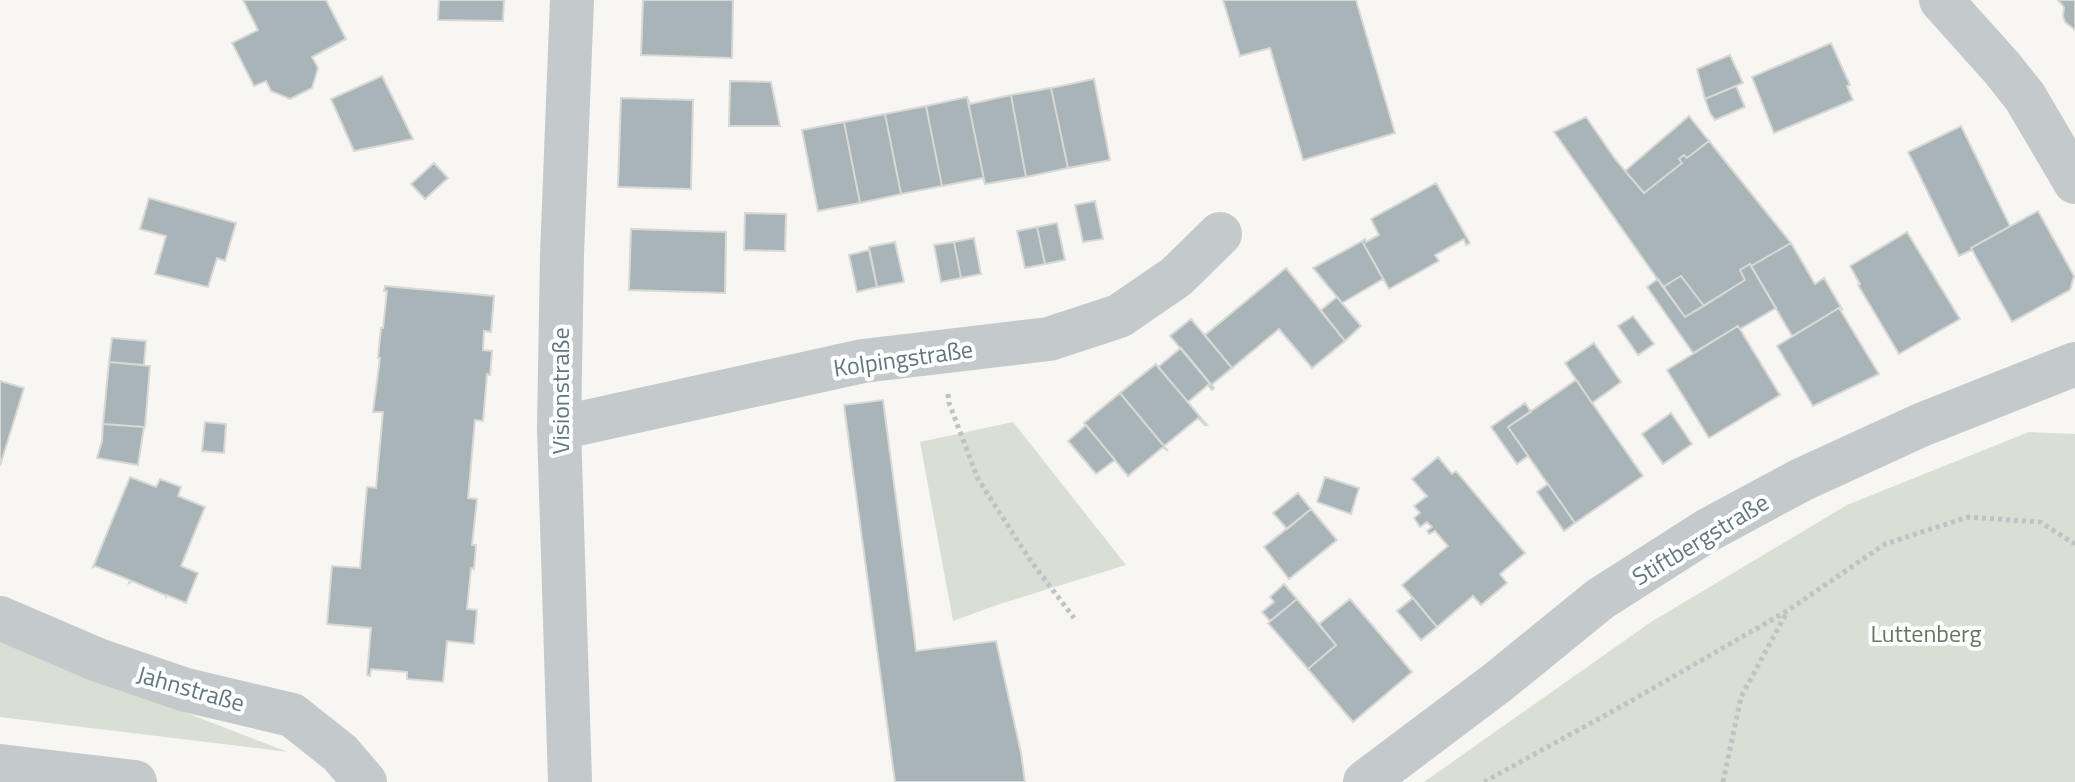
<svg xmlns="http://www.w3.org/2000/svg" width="2075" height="782" font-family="'Titillium Web',sans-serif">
<rect width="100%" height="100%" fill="#f7f6f3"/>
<path fill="#d9dfd4" d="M1013 422 1126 565 1000 604 953 621 920 442Z
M2029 432 2075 434V782H1424L1651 622 1847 505Z
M0 641 288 752 0 717Z"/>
<path fill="#a8b4b7" stroke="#d8d8d6" stroke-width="2" d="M243 0H326L346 39 312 57 318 68 312 88 290 99 271 91 266 81 254 86 232 43 258 30Z
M439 0H504L503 21 438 20Z
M643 0H733L732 58 641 55Z
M1223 0H1356L1395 133 1303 160 1270 48 1240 56Z
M2058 0H2075V30L2065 22 2063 16 2064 7Z
M1831 43 1850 85 1847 86 1853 100 1774 133 1752 77Z
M1730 55 1743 83 1705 99 1697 69Z
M382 76 413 139 354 151 331 99Z
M1094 79 1110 160 1068 168 1051 88Z
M730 81 771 82 780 126H729Z
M1736 86 1745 107 1715 120 1710 113 1705 99Z
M1051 88 1068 168 1026 177 1011 95Z
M1011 95 1026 177 985 184 967 97 970 104Z
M967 97 985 184 983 178 942 186 926 106Z
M621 98 693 100 691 189 618 187Z
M926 106 942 186 901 194 885 114Z
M885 114 901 194 860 203 844 122Z
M1689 116 1709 141 1687 158 1684 155 1679 159 1682 163 1644 193 1625 171Z
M1586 117 1615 159 1644 193 1682 163 1679 159 1684 155 1687 158 1709 141 1791 243 1751 266 1750 264 1740 270 1745 280 1704 306 1681 276 1663 287 1554 132Z
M844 122 860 203 818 211 802 130Z
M1961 126 2010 226 1971 248 1972 250 1959 256 1908 152Z
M434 163 448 178 425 199 411 184Z
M1436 183 1470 243 1466 245 1464 239 1435 255 1439 261 1389 289 1362 241 1365 239 1366 242 1379 235 1371 219Z
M149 198 236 223 225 261 217 258 208 287 155 274 166 236 140 229Z
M1095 201 1103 239 1083 242 1075 205Z
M2038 211 2074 276 2070 290 2012 322 1971 248Z
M745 213 786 214 785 251 744 250Z
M1057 223 1065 260 1045 264 1037 227Z
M1037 227 1045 264 1025 268 1017 231Z
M631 229 726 232 725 293 629 290Z
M1907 232 1960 319 1899 354 1858 285 1860 284 1850 266Z
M974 238 981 274 961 278 954 242Z
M1362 241 1383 279 1342 303 1313 268Z
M895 242 904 282 877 287 869 247Z
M954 242 961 278 941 282 934 245Z
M1791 243 1815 284 1824 278 1842 309 1839 308 1792 336 1751 266Z
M869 250 877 287 857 292 849 255Z
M1750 264 1776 308 1740 329 1738 326 1693 353 1647 287 1658 279 1685 317 1745 280 1740 270Z
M1286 268 1345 341 1312 368 1279 329 1232 368 1205 335Z
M1681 276 1704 306 1685 317 1663 287Z
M385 286 494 296 491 332 484 331 483 350 492 351 490 375 487 374 483 421 475 420 468 498 477 499 472 545H476L474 569 471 568 467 609 477 610 474 644 447 641 443 682 407 679V672L371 669 370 676 367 675 371 628 327 624 332 566 360 568 367 487 376 488 383 412H373L380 358H378L381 328H383L387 291H384Z
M1337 297 1361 326 1345 341 1321 310Z
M1839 308 1879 374 1813 406 1777 346Z
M1633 316 1654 344 1638 355 1618 326Z
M1191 319 1232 368 1211 385 1170 336Z
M1738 326 1780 395 1709 438 1667 370Z
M112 338 146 341 144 365 109 362Z
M1594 343 1621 382 1592 403 1565 363Z
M1181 348 1214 388 1212 390 1208 385 1188 402 1158 367Z
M109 362 150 366 145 427 103 424Z
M1156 364 1207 425H1205L1198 418 1164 446 1120 393Z
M1576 380 1643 476 1575 523 1508 427Z
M0 381 24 388 0 466Z
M1120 393 1168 451 1163 447 1128 476 1084 423Z
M883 400 916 651 996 641 1021 753 1025 782H895L844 405Z
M1525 403 1531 412 1508 427 1528 456 1517 464 1491 427Z
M1671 413 1692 444 1663 464 1642 434Z
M205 422 226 424 224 453 202 451Z
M103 424 144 427 138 465 97 458 102 441Z
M1086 425 1115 460 1096 474 1068 441Z
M1438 457 1452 474 1456 471 1525 553 1500 574 1507 583 1481 605 1473 596 1437 627 1402 585 1448 546 1435 531 1429 534 1427 531 1432 527 1427 522 1420 527 1414 518 1420 513 1414 506 1427 496 1412 479Z
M130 477 156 487 160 479 181 487 178 496 205 507 181 566 198 573 186 603 167 595 166 597 165 595 132 581 129 583 130 580 95 566 93 567Z
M1325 477 1359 488 1351 514 1317 502Z
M1548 484 1575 523 1564 531 1537 492Z
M1298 493 1311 509 1287 529 1273 513Z
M1311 509 1337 540 1289 579 1264 547Z
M1284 584 1297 599 1270 621 1262 612 1274 602 1270 597Z
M1413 598 1437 627 1421 640 1397 611Z
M1297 599 1336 645 1308 669 1268 623Z
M1350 599 1412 672 1353 722 1308 669 1336 645 1319 624Z"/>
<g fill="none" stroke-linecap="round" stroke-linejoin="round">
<path stroke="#c0c2c4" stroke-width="5" stroke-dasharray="4 4" stroke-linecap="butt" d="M948 394 949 403 978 479 1030 560 1074 618
M1484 782 1631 701 1787 611 1885 544 1968 517 2040 522 2075 544
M1723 782 1741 697 1787 612"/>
<path stroke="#c4c9cb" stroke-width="44" d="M1941 0 2002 68 2025 97 2075 182
M559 428 863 361 1049 339 1119 316 1176 277 1220 234
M0 618 98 660 186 690 292 715 340 753 365 782
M0 766 135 782
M570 782 559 428 562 255 572 0
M1365 782 1498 682 1600 599 1708 530 1801 480 1921 425 2075 364"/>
</g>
<g text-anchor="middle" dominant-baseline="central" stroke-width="8" stroke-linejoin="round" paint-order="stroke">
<g font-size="24" fill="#607780" stroke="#fff">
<text transform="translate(903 358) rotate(-8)">Kolpingstraße</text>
<text transform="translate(560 391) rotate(-90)">Visionstraße</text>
<text transform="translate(1700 539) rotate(-31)">Stiftbergstraße</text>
<text transform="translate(191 688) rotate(16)">Jahnstraße</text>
</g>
<g font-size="24" fill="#67785f" stroke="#fff">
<text x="1926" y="633">Luttenberg</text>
</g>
</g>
</svg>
